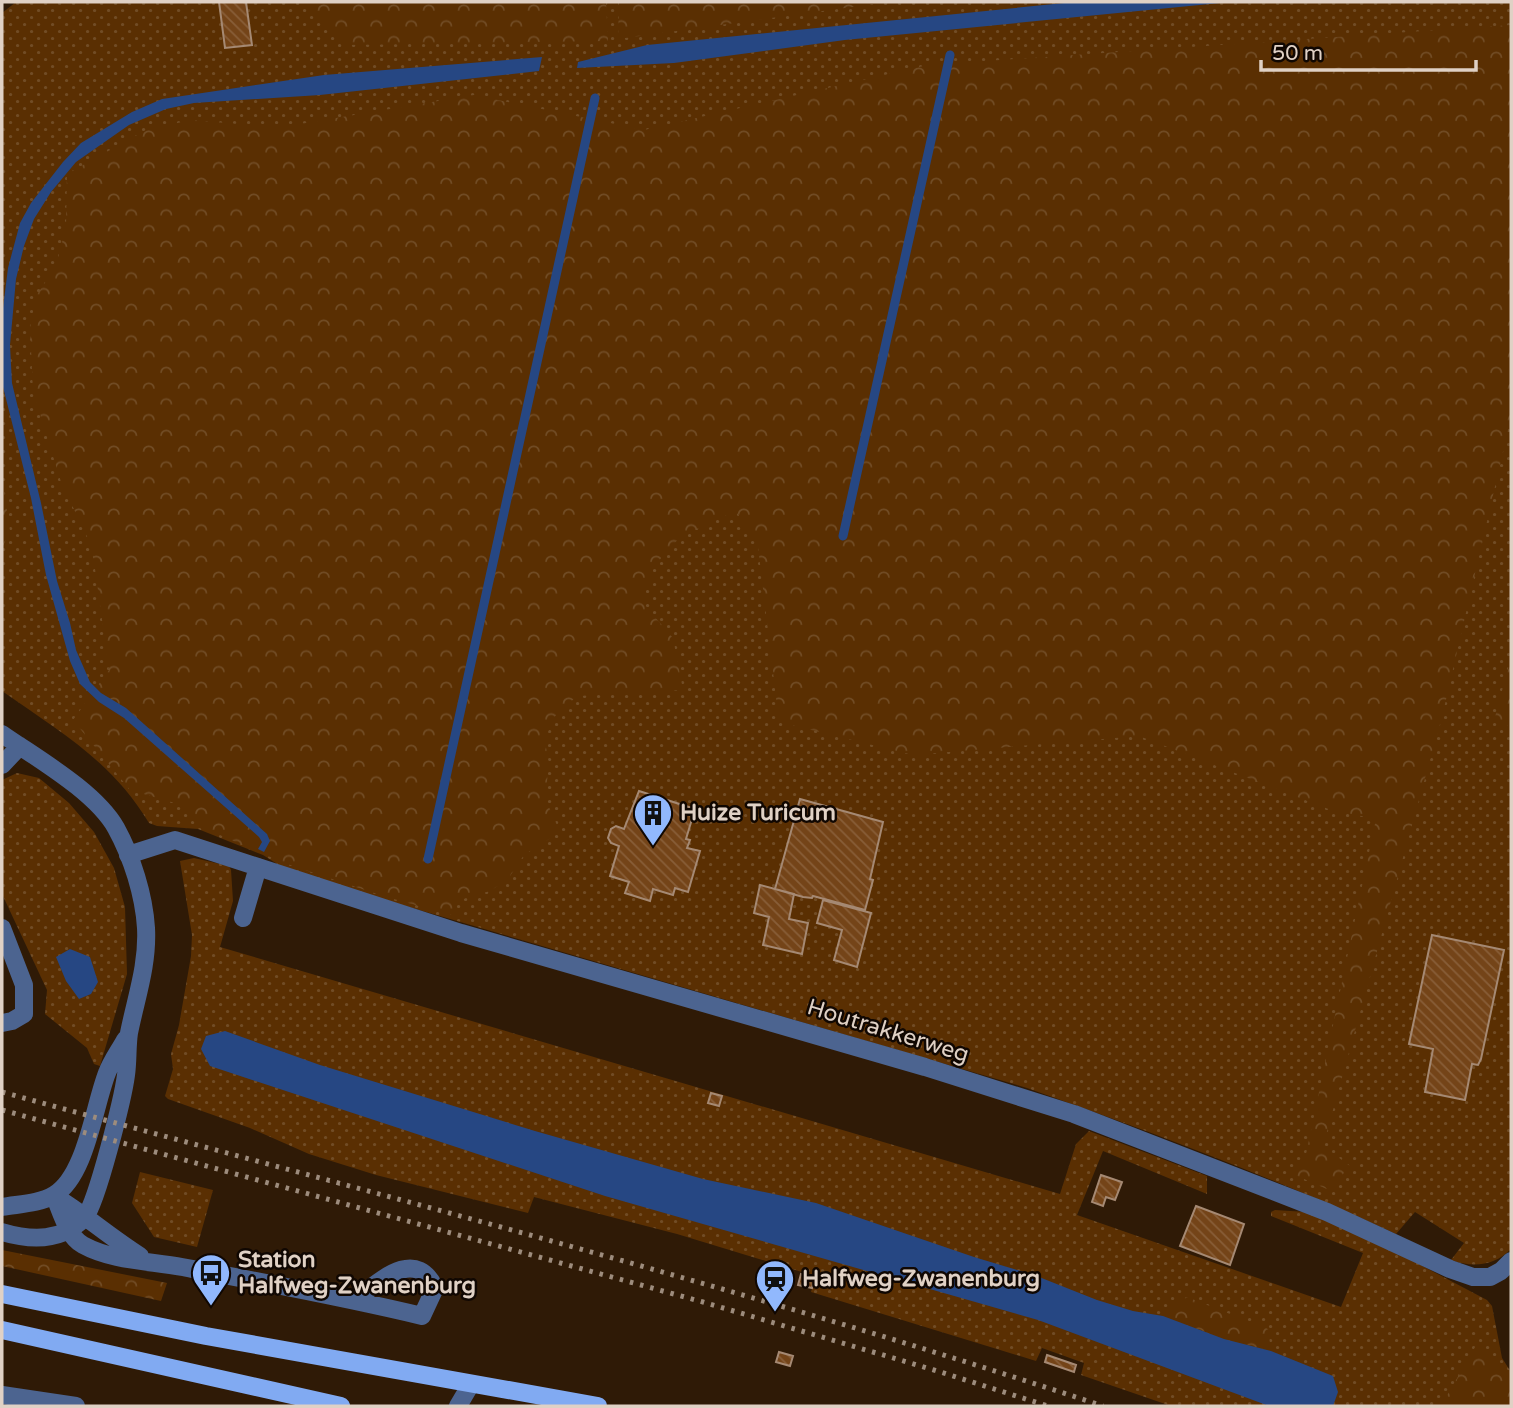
<svg xmlns="http://www.w3.org/2000/svg" width="1513" height="1408" font-family="'Varela Round',sans-serif">
<defs>
<pattern id="grass-dots" width="8" height="8" patternUnits="userSpaceOnUse" patternTransform="scale(1.75)"><rect width="8" height="8" fill="#5a2f02"/><path d="M2 2h.1M6 6h.1" fill="none" stroke="#714c25" stroke-width="1.8" stroke-linecap="round"/></pattern>
<pattern id="forest-crowns" width="20" height="18" patternUnits="userSpaceOnUse" patternTransform="scale(1.75)"><rect width="20" height="18" fill="#5a2f02"/><path d="M2 6a3 3 0 1 1 6 0M12 15a3 3 0 1 1 6 0" fill="none" stroke="#714c25"/></pattern>
<pattern id="building-back-hatch" width="6" height="6" patternUnits="userSpaceOnUse" patternTransform="scale(1.75)"><rect width="6" height="6" fill="#744418"/><path d="M-1 5l2 2M0 0l6 6M5-1l2 2" fill="none" stroke="#885e38"/></pattern>
</defs>
<rect width="100%" height="100%" fill="#2f1a06"/>
<path fill="url(#grass-dots)" d="M16 2H1511V1249C1494 1266 1473 1268 1451 1260L1464 1243 1415 1212 1396 1234C1277 1179 1152 1132 1027 1088L351 890 282 867 263 855 198 829 157 826 149 823C111 760 60 732 2 691V13Z
M17 773 39 778 69 803 94 832 114 868 125 907 127 974 100 1066 94 1064 87 1048 45 1014 47 990 2 894V780Z
M194 858 229 866 231 870 233 901 220 947 1060 1194 1076 1144 1089 1131 1207 1176V1194L1103 1151 1077 1215 1341 1307 1363 1253 1271 1216V1212L1275 1210 1306 1212 1394 1251 1487 1300 1492 1306 1502 1358 1511 1372V1406H1171L1081 1375 1084 1363 1042 1348 1036 1361 811 1292 815 1276 677 1234 534 1197 528 1213 376 1175 309 1154 250 1128 168 1099 165 1096 173 1069 171 1054 179 1025 191 956 192 935 180 861Z
M140 1172 213 1190 197 1247 154 1237 132 1203Z"/>
<path fill="url(#forest-crowns)" d="M299 2H606L608 41 344 45Z
M619 2H889L618 39Z
M1511 25V417L1442 717 1323 1146 1350 1166 1329 1190 1286 1171 1304 1164 1376 819 1331 810 1139 736 913 755 779 722 758 547 736 511 681 536 654 566 642 602 673 638 683 690 577 696 552 719 545 742 549 764 545 798 560 832 524 855 508 879 490 891 456 901 455 916 383 896 284 863 197 825 178 804 130 790 73 720 109 670 92 547 61 482 33 391 30 328 36 296 56 266 66 226 67 174 146 130 191 120 237 124 294 125 474 95 644 130 928 65Z
M2 478 10 531 2 548Z
M1511 657V727L1494 721Z
M2 1250 167 1283 161 1301 2 1266Z
M1187 1297 1268 1329 1271 1351 1224 1339 1163 1316Z
M1478 1342 1497 1364 1511 1374V1406H1441Z"/>
<path fill="#264783" d="M1074 2H1230L845 40 674 63 577 68 578 62 647 45Z
M542 57 539 71 320 95 194 103 166 109 129 125 76 162 51 192 34 219 24 246 16 279 10 345 12 383 41 503 57 581 70 623 76 650 90 682 101 693 126 708 267 834 270 841 264 852 258 849 262 842 259 837 124 718 99 702 80 684 70 661 46 575 31 498 2 383V316L8 268 20 223 31 203 63 162 81 143 132 112 162 99 324 75Z
M70 949 90 957 98 982 91 994 79 999 66 981 56 957Z
M225 1031 320 1065 535 1131 703 1179 816 1203 974 1257 1034 1275 1097 1300 1133 1311 1163 1316 1224 1339 1271 1351 1333 1376 1338 1392 1333 1406H1269L1038 1320 605 1196 210 1066 201 1049 206 1036Z"/>
<g fill="none" stroke-linecap="round" stroke-linejoin="round">
<path stroke="#264783" stroke-width="9" d="M843 536 950 55
M428 859 595 98"/>
</g>
<path fill="url(#building-back-hatch)" stroke="#a58973" stroke-width="2" d="M219 2H246L252 45 225 48Z
M639 791 695 809 686 839 690 840 687 848 700 851 688 892 675 888 673 895 653 889 650 901 625 893 629 882 610 876 619 846 611 843 608 838 611 829 616 826 624 829Z
M800 799 883 822 870 879 873 880 865 910 813 896 812 898 803 897 775 889Z
M760 885 794 894 789 919 808 923 802 954 763 945 769 917 754 913Z
M823 900 871 913 857 967 834 960 842 930 817 923Z
M1432 935 1504 950 1481 1059 1478 1065 1472 1064 1465 1100 1425 1092 1433 1049 1409 1044Z
M711 1093 722 1096 719 1106 708 1103Z
M1101 1175 1122 1182 1115 1200 1106 1197 1103 1206 1092 1202Z
M1196 1206 1244 1224 1230 1265 1180 1246Z
M801 1274 815 1278 812 1288 798 1285Z
M779 1352 793 1356 790 1366 776 1362Z
M1047 1355 1076 1365 1074 1372 1045 1362Z"/>
<g fill="none" stroke-linecap="round" stroke-linejoin="round">
<path stroke="#4c6490" stroke-width="18" d="M2 734C36 758 95 791 116 828 132 857 144 895 146 928 148 965 136 998 129 1033 127 1046 128 1061 126 1075 123 1098 97 1202 85 1217 62 1242 32 1241 2 1232
M2 765 20 746
M128 855 175 840 461 933 925 1067 1074 1114 1327 1212 1450 1269 1473 1277H1490L1501 1271 1511 1261
M243 918 258 867
M2 928 24 985V1014L12 1021 2 1023
M54 1195C61 1211 67 1236 83 1245 112 1261 150 1261 182 1267 262 1282 343 1297 422 1316L435 1288C415 1246 379 1282 355 1300
M54 1196C84 1214 110 1237 140 1256
M2 1207C18 1204 39 1204 54 1195 86 1176 94 1106 107 1073 111 1062 119 1051 125 1040
M2 1395 76 1406
M458 1406 471 1384"/>
<path stroke="#81aaf2" stroke-width="18" d="M2 1294 206 1336 598 1406
M2 1330 341 1406"/>
<path stroke="#9d8c7d" stroke-width="5" stroke-dasharray="3.5 7" stroke-linecap="butt" d="M2 1092C370 1193 741 1286 1103 1406
M2 1110 703 1302 934 1370 1048 1406"/>
</g>
<defs>
<g id="building-pin" transform="scale(2.0125)"><path d="M0 17L-7.5 6A9.5 9.5 0 1 1 7.5 6Z" fill="#91b8fd" stroke="#100702"/><path d="M-4-6H4V6H1V3H-1V6H-4ZM-2.5-4.3h1.7v1.8h-1.7ZM.8-4.3h1.7v1.8H.8ZM-2.5-1h1.7V.8h-1.7ZM.8-1h1.7V.8H.8Z" fill="#111"/></g>
<g id="bus-pin" transform="scale(2.0125)"><path d="M0 17L-7.5 6A9.5 9.5 0 1 1 7.5 6Z" fill="#91b8fd" stroke="#100702"/><path d="M-5-6H5V4H4V6H2V4H-2V6H-4V4H-5ZM-3.5-4V0h7V-4ZM-3.5 1.2v1.5H-2V1.2ZM2 1.2v1.5H3.5V1.2Z" fill="#111"/></g>
<g id="station-pin" transform="scale(2.0125)"><path d="M0 17L-7.5 6A9.5 9.5 0 1 1 7.5 6Z" fill="#91b8fd" stroke="#100702"/><path d="M-3-6H3Q5-6 5-4V2Q5 4 3 4L4.5 6H3L1.5 4h-3L-3 6H-4.5L-3 4Q-5 4-5 2V-4Q-5-6-3-6ZM-3.5-4v3h7v-3ZM-3.5 1v1.5H-2V1ZM2 1v1.5H3.5V1Z" fill="#111"/></g>
</defs>
<g fill-rule="evenodd">
<use href="#building-pin" x="653" y="813"/>
<use href="#bus-pin" x="211" y="1273"/>
<use href="#station-pin" x="775" y="1279"/>
</g>
<g text-anchor="middle" dominant-baseline="central" stroke-width="5" stroke-linejoin="round" paint-order="stroke">
<g font-size="23" font-weight="bold" fill="#e0d1c5" stroke="#100702" text-anchor="start">
<text x="680" y="813">Huize Turicum</text>
<text x="238" y="1260">Station<tspan x="238" dy="26">Halfweg-Zwanenburg</tspan></text>
<text x="802" y="1279">Halfweg-Zwanenburg</text>
</g>
<g font-size="23" fill="#e0d1c5" stroke="#100702">
<text transform="translate(888 1031) rotate(17)">Houtrakkerweg</text>
</g>
</g>
<rect width="1513" height="1408" fill="none" stroke="#e0d1c5" stroke-width="7"/>
<path d="M1261 60v10h215v-10" fill="none" stroke="#e0d1c5" stroke-width="3.5"/>
<text x="1272" y="60" font-size="21" fill="#e0d1c5" stroke="#100702" stroke-width="5" paint-order="stroke">50 m</text>
</svg>
